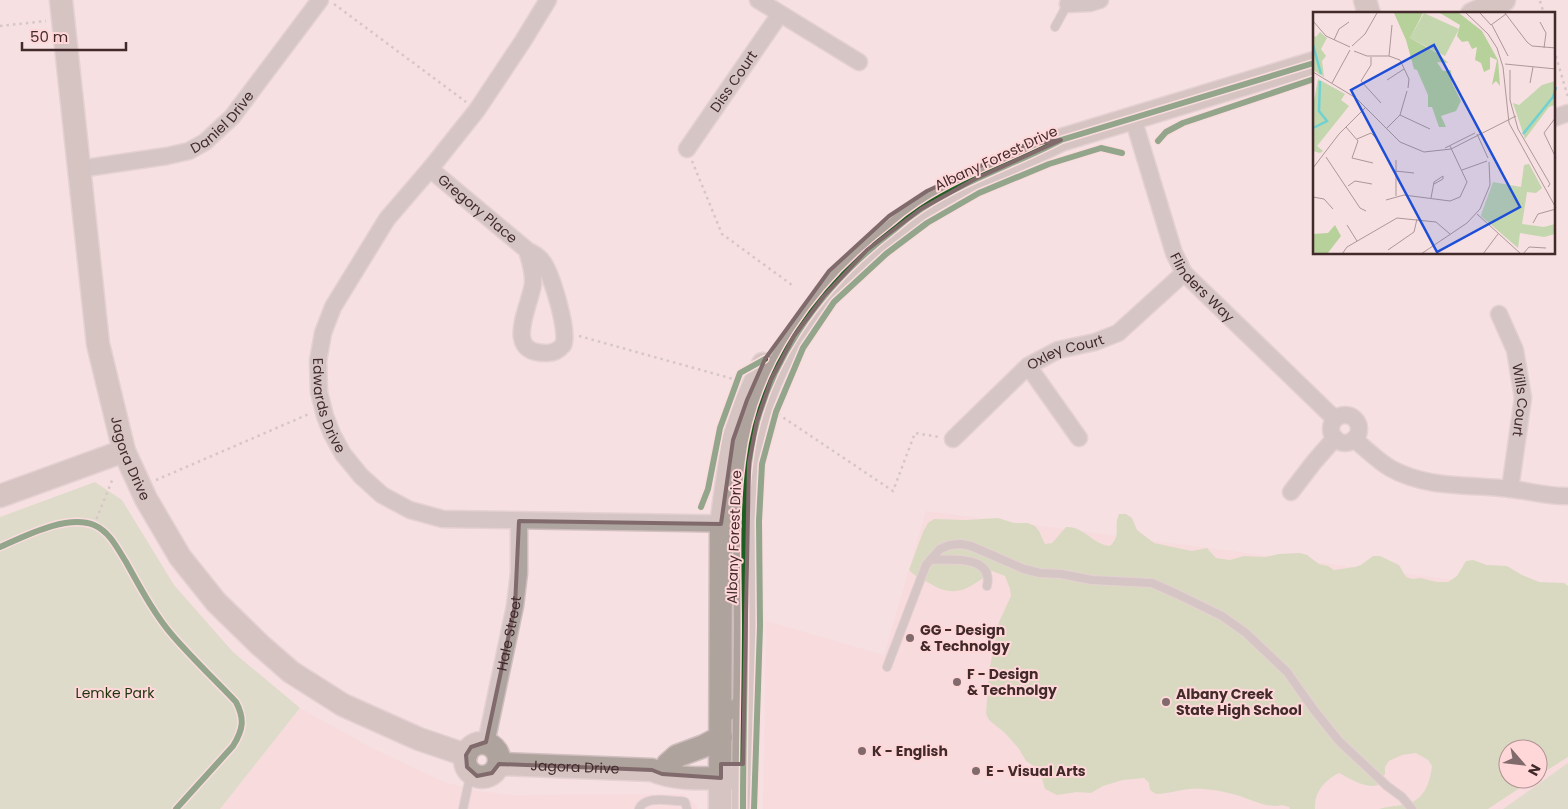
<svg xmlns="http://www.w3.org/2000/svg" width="1568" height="809" font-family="Poppins,sans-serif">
<rect width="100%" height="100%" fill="#f6e0e1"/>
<path fill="#f8d6d7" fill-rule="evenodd" d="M926 511 1568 595V809H763L766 621 884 655ZM1508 749H1538V779H1508Z
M300 708 370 747 444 782 478 791 512 795 684 794 697 806V809H220Z"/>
<path fill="#c4d6ad" d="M95 482 122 500 174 585 233 652 300 708 220 809H0V517Z
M1568 763V809H1503Z"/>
<path fill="#b7d19b" d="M1119 514H1126L1132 518 1137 530 1154 543 1192 551 1207 548 1216 558 1230 560 1244 556 1265 557 1279 554 1300 553 1307 555 1319 564 1328 566 1334 570 1355 567 1361 565 1373 556H1380L1399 565 1406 577 1413 579 1420 578 1437 582H1448L1457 576 1466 561 1473 560 1487 565 1507 566 1522 575 1539 582 1564 583 1568 586V757L1538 776V749H1508V779H1533L1488 809H1379C1388 806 1398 806 1407 804 1425 799 1430 782 1432 766L1428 760 1416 753 1402 755 1389 761 1385 767V774L1378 785C1365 789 1351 779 1339 773 1325 780 1314 792 1315 809H1290L1289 807 1282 805C1267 809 1251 799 1236 795 1222 791 1205 788 1190 789 1178 790 1167 794 1156 794L1150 790 1149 783 1144 778 1123 780 1103 786 1091 793 1077 792 1057 795 1045 789 1041 775 1038 769 1026 761 1019 749 1005 733 989 720 986 714 989 671 999 622 1011 596 1010 589 1005 576 992 571C970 588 956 600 929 583 922 579 914 576 909 570L923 532 928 523 934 519 966 520 998 518 1014 523H1028L1035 526 1039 531 1045 544 1052 543 1066 527C1084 526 1092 544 1110 546 1122 534 1113 527 1119 514Z"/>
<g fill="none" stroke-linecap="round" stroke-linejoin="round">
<g stroke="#d0bdbe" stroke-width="10">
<path id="lane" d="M1055 27 1068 3
M930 560C949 559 994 555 987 586
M887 667 926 565 940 549 950 545 961 544 971 546 1024 569 1040 573 1061 574 1092 580 1152 583 1177 594 1222 616 1246 633 1287 672 1314 710 1339 741 1387 786 1402 797 1412 809
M725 720 732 714C732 709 733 702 739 701
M463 809 471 772
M639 809C645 795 668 801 681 801L685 802 687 809"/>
</g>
<g stroke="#d0bdbe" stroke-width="19">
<g id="street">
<path id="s1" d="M548 0 523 41 477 110 430 169 387 219 333 307 323 333 318 361 319 392 325 416 332 434 343 454 361 476 382 495 410 510 443 519 745 524"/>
<path d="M758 0 859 62"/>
<path d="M1068 4 1090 3 1100 0"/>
<path id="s2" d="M1133 118 1174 253 1184 273 1335 419"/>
<path d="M1554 118 1568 113"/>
<path id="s3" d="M687 149 780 14"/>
<path id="s4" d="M79 169 167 156 189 151 205 142 232 117 320 0"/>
<path id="s5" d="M430 169 527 250C532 253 539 256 542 261 551 271 570 335 563 345 559 350 553 353 547 353 502 354 530 307 533 284 534 272 530 261 527 250"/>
<path id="s6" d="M1499 314 1515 350 1523 398 1510 489"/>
<path d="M1028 366 1079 438"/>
<circle cx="1345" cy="429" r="14"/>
<path id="s7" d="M953 439 1028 366 1058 350 1095 342 1118 333 1184 273"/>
<path d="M1354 439C1366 449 1377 460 1390 468 1427 489 1470 484 1511 489 1530 491 1549 497 1568 496"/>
<path d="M1291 492 1314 462 1335 438"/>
<path id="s8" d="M486 743 515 606 519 573V521"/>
</g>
</g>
<g stroke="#d0bdbe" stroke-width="25">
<g id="secondary">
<path id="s9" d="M61 0 98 344 124 451 146 499 180 557 216 602 260 645 291 672 343 705 419 739 466 755"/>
<path d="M1365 0 1369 14"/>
<path d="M1472 14 1504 0"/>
<path d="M0 496 124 451"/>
<circle cx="482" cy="760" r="17"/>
<path id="s10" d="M499 764 652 770C676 781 709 778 734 778"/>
<path d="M668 764 677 756 704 746 721 737"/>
<path d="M720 809 721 524 733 440 747 400 763 364"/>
<path d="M743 809C743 747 745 686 745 624 745 570 742 516 749 463 760 368 820 286 895 229 903 222 912 215 921 209 965 180 1015 164 1061 140L1314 63"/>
</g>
</g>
<path stroke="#b1a6a4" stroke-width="2.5" stroke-dasharray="2.5 4" stroke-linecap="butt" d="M1540 1 1544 14
M334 4 466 102
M0 26 46 21
M1554 50 1568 97
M692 161 722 234 792 285
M579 336 737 380
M778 414 893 491 915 433 939 437
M156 480 309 414
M94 525 113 478"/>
<use href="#lane" stroke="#aea4a0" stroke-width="8"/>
<use href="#street" stroke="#aea4a0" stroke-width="16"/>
<use href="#secondary" stroke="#afa39e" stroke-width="22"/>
<g stroke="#ffd7d9" stroke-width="9">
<path id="cycleway" d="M1158 141 1166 132 1183 123 1314 79
M701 507 708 489 720 428 740 373 765 359
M0 547C25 536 67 514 94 525 110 532 117 548 126 562 140 587 154 614 173 636 193 659 215 680 236 702 245 719 243 730 233 746L176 809
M743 809C743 747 745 686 745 624 745 570 742 516 749 463 760 368 820 286 895 229 903 222 912 215 921 209 965 180 1015 164 1061 140L1314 63
M754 809 760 626 759 521 762 464 776 412 803 348 834 302 886 254 927 223 979 193 1049 164 1101 148 1122 153"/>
</g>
<use href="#cycleway" stroke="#1b5e20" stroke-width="6"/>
</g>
<path d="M0 0H1568V809H0ZM1061 140 975 179 921 209 867 250 824 296 794 336 771 380 757 421 749 463 743 764H721V778L662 774 652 770 499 764 492 773 477 776 467 767 466 755 471 747 486 742 515 606 519 521 721 524 733 440 747 400 765 359 829 271 889 216 927 191 1025 145Z" fill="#f6e0e1" fill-opacity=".55" fill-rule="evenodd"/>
<path fill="none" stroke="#816a6b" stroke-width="4" stroke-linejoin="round" d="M1061 140 975 179 921 209 867 250 824 296 794 336 771 380 757 421 749 463 743 764H721V778L662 774 652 770 499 764 492 773 477 776 467 767 466 755 471 747 486 742 515 606 519 521 721 524 733 440 747 400 765 359 829 271 889 216 927 191 1025 145Z"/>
<g fill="#816a6b" stroke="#ffd7d9" stroke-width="2">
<circle cx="910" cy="638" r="5"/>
<circle cx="957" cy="682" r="5"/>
<circle cx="1166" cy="702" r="5"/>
<circle cx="862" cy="751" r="5"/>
<circle cx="976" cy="771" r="5"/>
</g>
<g text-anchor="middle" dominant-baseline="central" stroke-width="4" stroke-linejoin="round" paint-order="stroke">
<g font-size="14" fill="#422a2b" stroke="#ffd7d9">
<text stroke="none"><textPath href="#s3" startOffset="82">Diss Court</textPath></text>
<text stroke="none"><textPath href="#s4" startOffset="156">Daniel Drive</textPath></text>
<text transform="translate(996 158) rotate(-25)">Albany Forest Drive</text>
<text stroke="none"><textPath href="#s5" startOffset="62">Gregory Place</textPath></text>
<text stroke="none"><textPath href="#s2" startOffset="186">Flinders Way</textPath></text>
<text stroke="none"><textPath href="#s7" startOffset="145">Oxley Court</textPath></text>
<text stroke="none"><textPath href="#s6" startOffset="90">Wills Court</textPath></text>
<text stroke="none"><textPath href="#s1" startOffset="478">Edwards Drive</textPath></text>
<text stroke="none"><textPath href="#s9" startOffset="465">Jagora Drive</textPath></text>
<text transform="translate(734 537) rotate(-88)">Albany Forest Drive</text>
<text stroke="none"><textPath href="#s8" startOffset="112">Hale Street</textPath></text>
<text stroke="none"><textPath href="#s10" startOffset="76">Jagora Drive</textPath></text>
</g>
<g font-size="14" font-weight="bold" fill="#422a2b" stroke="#ffd7d9" text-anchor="start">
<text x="920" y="630">GG - Design<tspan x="920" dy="16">&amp; Technolgy</tspan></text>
<text x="967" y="674">F - Design<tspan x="967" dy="16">&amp; Technolgy</tspan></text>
<text x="1176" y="694">Albany Creek<tspan x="1176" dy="16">State High School</tspan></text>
<text x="872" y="751">K - English</text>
<text x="986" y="771">E - Visual Arts</text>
</g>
<g font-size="14" fill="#1b340c" stroke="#ffd7d9">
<text x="115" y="693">Lemke Park</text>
</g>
</g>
<g transform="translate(1313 12)">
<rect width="242" height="242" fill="#f6e0e1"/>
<path d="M111 1 146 17 132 44 97 26ZM7 20 14 26 8 37 13 44 9 49 11 65 0 58V23L3 25ZM5 67 32 82 28 88 36 94 4 134 10 139 7 141 0 139V94ZM242 69V93L236 95 212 127 200 91 206 93 229 73ZM216 152 229 176 223 181 214 180 209 212 231 215 242 212V222L231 225 207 221 205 236 168 204 169 200 180 170 208 175 211 153Z" fill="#c4d6ad"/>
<path d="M81 1H110L97 26 126 42 135 51 124 50 130 59 138 58 139 71 148 89 143 99 128 104 133 115H126L119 95H115V83L104 58 101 57 93 28ZM127 1H146L169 19 185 48 187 74 183 69 179 73 184 48 177 45V57L171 60 168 51 162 48 164 35 159 37 155 29 149 30 144 24 147 13ZM22 213 28 224 14 242H0V222L15 221Z" fill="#b7d19b"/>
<path fill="none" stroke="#70d1d2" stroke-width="2.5" d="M0 33 8 62M0 116 14 109 6 99 7 69M210 122 240 85 243 75"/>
<path fill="none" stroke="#ae9798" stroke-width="1" d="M153 1 175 22 184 36 190 55 196 111 243 196M167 1 178 13 193 2M192 1 214 30 219 34 243 36M0 9 13 24 37 35M227 10 233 21 231 36M179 13 195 44M21 28 26 17 36 10M39 34 52 22 64 1M41 39 54 44H76L87 48 96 67 95 76M76 44 79 13M58 45V53L48 69 68 91M192 52 243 57M197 58V88L205 117 237 172 235 175M0 60 43 86 87 130 111 140 138 137 203 104M74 68 91 57M19 71 37 38M217 71 220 55M87 103 117 117M243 105 231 121 243 146M33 115 45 129 39 146 60 151M74 116 87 103 94 79M164 122 175 146M44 127 58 121 66 129M132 136 162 121M13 145 47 196 53 199M0 156 26 122 53 95M149 158 174 149M82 159 101 161M35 174 42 169 59 172M83 184V148M0 185 11 187 20 197M118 186 121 170 130 164V167L121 172M73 188 91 183 137 189 147 185 154 170 137 134M164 202 208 242M220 211 225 202 243 197M34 213 44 229M75 238 101 220 104 207M29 242 34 235 84 206 123 210 137 222M108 242 154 211 167 197 177 173 176 150M170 242 185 222M210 242 216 235 233 236"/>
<path fill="#1d4ed8" fill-opacity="0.15" stroke="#1d4ed8" stroke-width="2.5" d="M121 33 207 195 124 240 38 78Z"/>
<rect width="242" height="242" fill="none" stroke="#422a2b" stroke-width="2.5"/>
</g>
<g transform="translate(1523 764) rotate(118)"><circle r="24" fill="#ffd7d9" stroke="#b39293"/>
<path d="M0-4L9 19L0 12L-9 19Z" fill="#816a6b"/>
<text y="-8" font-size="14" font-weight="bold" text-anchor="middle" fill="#422a2b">N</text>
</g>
<path d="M22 42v8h104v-8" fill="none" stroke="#422a2b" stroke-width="2.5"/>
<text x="30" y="42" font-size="15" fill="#422a2b" stroke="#ffd7d9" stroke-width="4" paint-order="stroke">50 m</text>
</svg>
